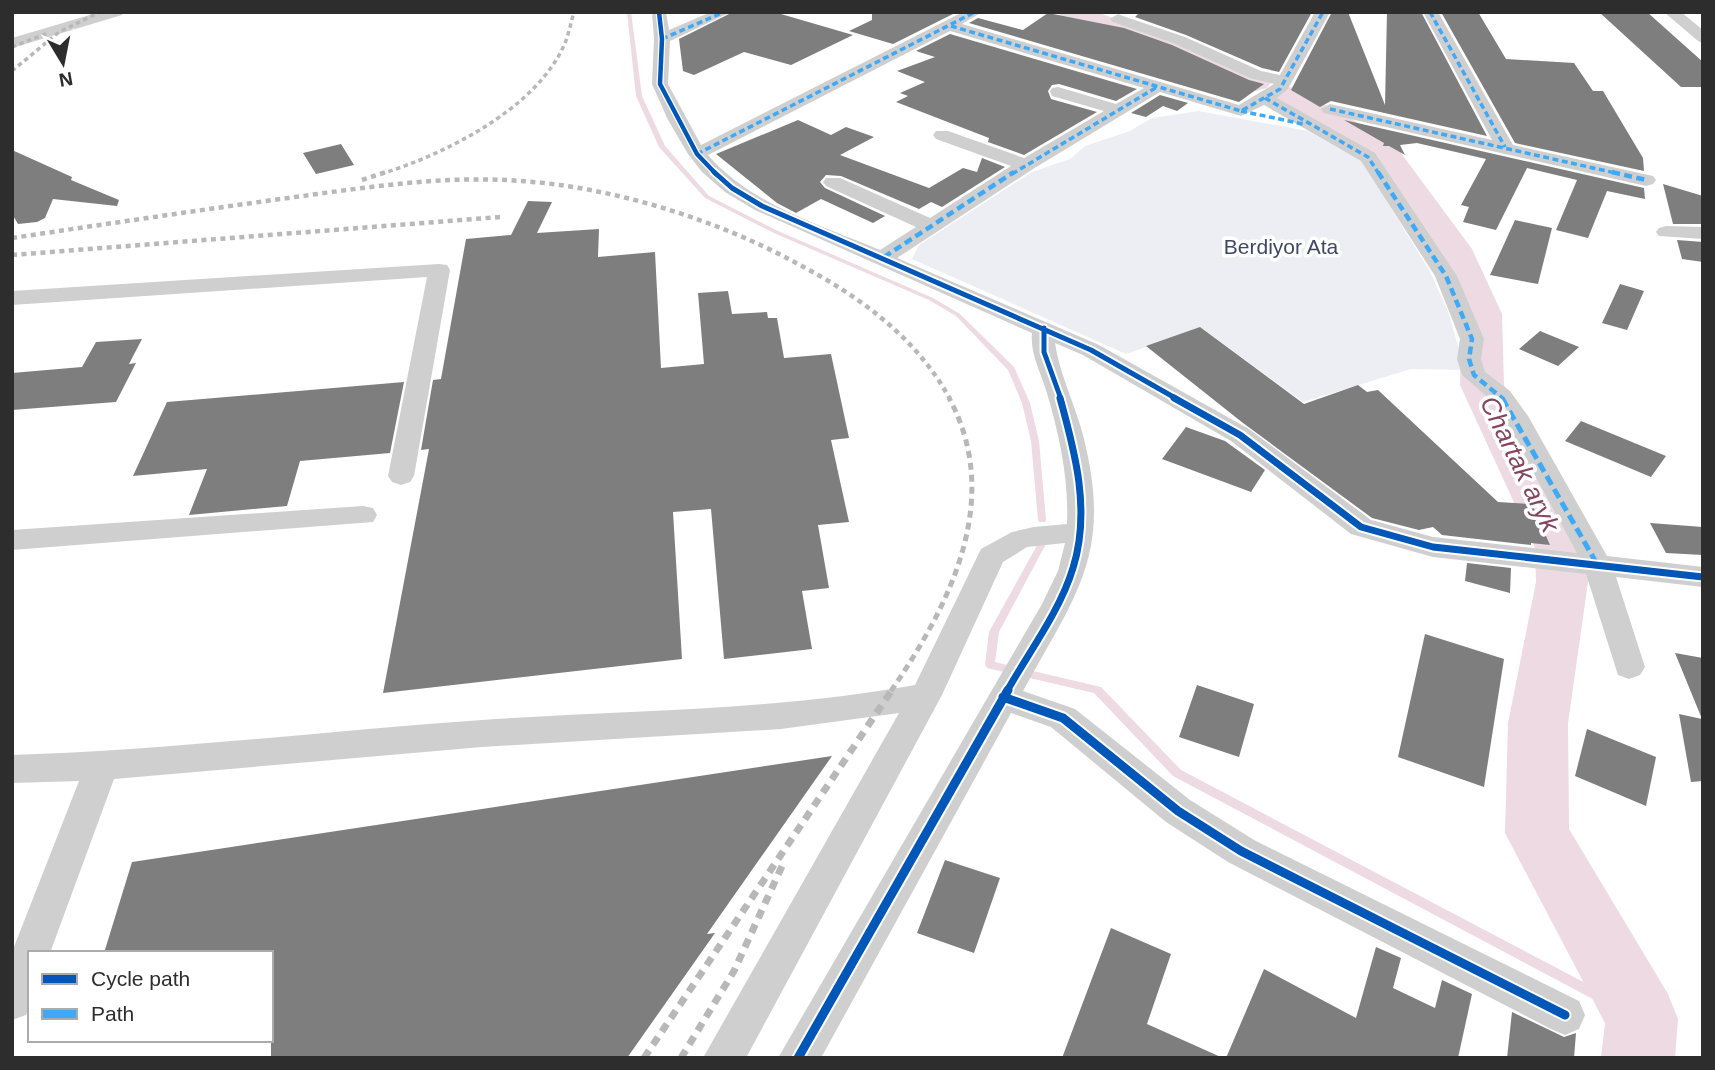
<svg xmlns="http://www.w3.org/2000/svg" width="1715" height="1070" font-family="Helvetica,sans-serif">
<rect width="100%" height="100%" fill="#fff"/>
<path fill="#eceef3" d="M1199 111 1308 131 1363 162 1429 270 1448 311 1465 370 1411 369 1303 402 1202 328 1126 354 912 259 919 245 1032 172 1070 159 1085 146 1130 131 1152 118Z"/>
<g fill="none" stroke-linecap="round" stroke-linejoin="round">
<path fill="#eedae2" fill-rule="evenodd" d="M627 12H631L642 96 665 146 709 196 778 231 933 298 960 314 1014 367 1030 403 1039 441 1046 520 1045 522H1039L1038 520 1031 441 1022 403 1008 370 956 316 929 300 774 233 705 198 659 147 636 96Z
M1044 537 1048 540 999 632 995 662 1101 687 1181 770 1646 1015 1648 1019 1646 1023 1642 1025 1638 1023 1173 776 1094 693 987 668 985 665 989 632 1040 540Z"/>
<path fill="#eedae2" fill-rule="evenodd" d="M1059 12H1097L1267 76 1271 82 1267 88 1256 91 1245 88 1062 18Z
M1283 86 1294 88 1392 141 1472 249 1502 314 1504 385 1587 548 1588 582 1568 723 1569 829 1668 994 1678 1019 1675 1058H1601L1605 1023 1505 833 1508 723 1536 582 1535 548 1460 385 1462 314 1434 249 1368 155 1272 102 1268 95 1272 88Z"/>
</g>
<path fill="#7e7e7e" d="M733 12H774L853 35 791 65 744 52 694 75 683 71 679 39Z
M872 12H957L893 44 849 31 872 20Z
M1140 12H1312L1279 72 1262 68 1186 35 1135 17Z
M1332 12H1348L1385 105 1387 12H1421L1487 136 1331 101 1320 107 1291 90Z
M1441 12H1478L1506 59 1574 63 1593 91H1603L1643 158 1644 171 1515 143Z
M1599 12H1647L1703 62V87H1681Z
M1048 13 1124 28 1172 45 1249 80 1264 84 1239 102 969 23 978 18 1023 30Z
M950 34 1137 89 1116 101 1059 84 1052 85 1048 91 1051 99 1097 112 1024 155 988 142 989 138 896 102 908 96 900 93 925 82 897 71 935 57 916 51Z
M1160 95 1188 103 1177 111 1163 106 1146 117 1131 113Z
M798 120 831 135 846 127 874 137 840 155 929 188 963 168 977 172 982 158 1005 167 942 207 931 202 919 209 841 176 826 175 820 182 825 188 885 216 873 223 821 199 796 213 777 203 716 154Z
M1344 120 1644 188 1645 199 1607 191 1588 238 1556 230 1577 180 1527 168 1496 230 1463 222 1469 207 1461 205 1486 159 1417 143 1400 145 1405 155 1389 146H1383L1384 143Z
M341 144 354 165 316 174 303 153Z
M12 150 72 177 71 180 119 200 117 206 53 199 45 218 37 222 18 224 12 214Z
M1663 184 1703 196V224H1673Z
M528 201 552 202 537 233 599 229 598 257 655 252 661 368 704 364 698 293 728 291 732 314 767 312 768 318H777L784 358 831 354 849 438 831 440 849 522 818 525 829 588 802 591 812 649 724 659 711 509 673 512 682 659 383 693 429 449 421 450 433 380 441 379 466 239 511 235Z
M1515 220 1552 228 1538 284 1490 275Z
M1677 240 1703 242V262L1682 259Z
M1620 284 1644 291 1627 330 1602 323Z
M1200 327 1304 404 1358 385 1367 392 1378 390 1498 502 1532 504 1550 545 1531 543V545L1442 535 1433 527 1419 530 1372 518 1243 423 1146 346Z
M1540 331 1579 347 1558 366 1519 349Z
M142 339 129 364 136 363 116 402 12 410V373L82 367 96 342Z
M404 382 390 453 300 461 287 506 189 515 207 469 133 476 167 402Z
M1581 421 1666 456 1651 477 1565 441Z
M1186 427 1225 441 1265 470 1251 492 1162 459Z
M1650 523 1703 527V555L1666 553Z
M1467 563 1511 568 1510 593 1465 581Z
M1425 634 1504 659 1484 787 1398 757Z
M1675 653 1703 658V781L1691 782 1679 714 1702 719Z
M1197 685 1254 704 1239 757 1179 737Z
M1587 729 1656 757 1646 806 1575 776Z
M832 756 707 934 715 933 627 1058H271V953H104L132 862Z
M945 860 1000 878 974 953 917 933Z
M1111 928 1171 954 1147 1024 1223 1058H1062Z
M1376 947 1401 958 1393 988 1435 1008 1442 980 1472 994 1458 1058H1226L1264 969 1356 1018Z
M1512 1012 1564 1037 1576 1033 1574 1058H1507Z"/>
<g fill="none" stroke-linecap="round" stroke-linejoin="round">
<path fill="#cfcfcf" fill-rule="evenodd" d="M100 12H124L122 15 12 48V38Z
M652 12H666L669 30 711 12H731L670 41 668 84 701 145 963 12H982L962 24 1239 105 1274 84 1250 78 1173 43 1113 22 1110 19 1118 14 1123 16 1185 37 1261 71 1280 75 1315 12H1330L1288 89 1277 98 1375 153 1457 276 1484 339 1481 359 1485 372 1510 391 1528 416 1607 556 1703 567V587L1616 577 1645 667 1640 675 1629 679 1618 675 1586 574 1433 557 1351 534 1231 441 1083 355 1055 343C1059 372 1075 405 1083 435 1113 553 1078 591 1023 691L1075 709 1190 800 1254 840 1579 1001 1585 1015 1579 1029 1565 1035 1551 1029 1228 862 1166 822 1051 727 1011 713 821 1058H778L1042 604 1058 571 1065 543 1027 547 1003 562 942 695 746 1058H703L899 713 781 729 482 747 114 779 50 953H30V1006L26 1015 12 1020V952L79 781 12 783V755C169 750 326 731 482 720 627 710 772 711 915 685L981 549 1012 532 1034 527 1067 524C1069 479 1059 433 1046 390 1040 371 1030 353 1032 333L755 210 725 192 702 172 688 154 667 118 652 84 654 39ZM950 31 1144 88 1116 104 1058 87 1052 88 1050 92 1052 96 1104 111 1024 158 948 131H936L933 135 936 139 1011 166 930 218 840 178H826L823 182 826 186 916 227 880 250C822 225 751 205 708 155ZM1160 92 1241 116 1264 105 1361 161 1435 276 1460 339 1457 359 1462 375 1492 401 1503 416 1577 553 1433 537 1371 520 1249 429 1099 345 897 258 1033 169Z
M1423 12H1438L1513 145 1653 176 1656 180 1653 184 1646 186 1324 113 1321 109 1330 104 1492 140Z
M1664 12H1681L1703 30V43L1698 41Z
M1666 226 1703 227V239L1659 236 1656 232 1659 228Z
M439 264 447 265 450 270 414 476 410 482 401 485 392 482 388 476 427 277 12 305V291Z
M363 506 373 508 377 515 373 522 12 550V530Z"/>
<path stroke="#b8b8b8" stroke-width="3.5" stroke-dasharray="4.5 3.5" stroke-linecap="butt" d="M12 47 48 33
M12 71 59 32 100 12
M381 174C445 154 537 109 565 43 569 33 571 22 574 12"/>
<path stroke="#b8b8b8" stroke-width="4.5" stroke-dasharray="5 4.5" stroke-linecap="butt" d="M362 180 386 172
M12 238C106 224 200 210 295 197 370 187 445 175 521 181 613 187 718 220 798 264 859 296 916 337 950 399
M12 255 500 217"/>
<path stroke="#b8b8b8" stroke-width="5" stroke-dasharray="7 5" stroke-linecap="butt" d="M891 691C950 605 1004 499 949 398"/>
<path stroke="#b8b8b8" stroke-width="7" stroke-dasharray="9 7" stroke-linecap="butt" d="M644 1058 892 690
M681 1058 734 971 783 864"/>
<path stroke="#3fa9f5" stroke-width="3.5" stroke-dasharray="6 3.5" stroke-linecap="butt" d="M1430 12 1505 147
M951 26 1241 111 1280 89 1323 12
M662 39 724 12
M1265 98 1368 157 1379 174
M1330 109 1620 174
M1241 111 1303 124
M697 154 975 12
M1012 174 1157 87"/>
<path stroke="#3fa9f5" stroke-width="4.5" stroke-dasharray="8 4.5" stroke-linecap="butt" d="M1378 172 1446 276 1472 339 1469 359 1474 375 1503 399
M1612 172 1646 180
M884 257 1014 172"/>
<path stroke="#3fa9f5" stroke-width="5" stroke-dasharray="10 5" stroke-linecap="butt" d="M1502 398 1597 564"/>
<g stroke="#fff" stroke-width="7">
<path id="cycleway-far3" d="M659 12 662 39 660 84 697 154 716 174"/>
</g>
<g stroke="#fff" stroke-width="9">
<path id="cycleway-far2" d="M714 172 732 188 762 206 1091 350 1177 399
M1044 328V352L1061 399"/>
</g>
<g stroke="#fff" stroke-width="11">
<path id="cycleway-far1" d="M1174 398 1240 435 1361 527 1433 547 1703 577
M1007 691C1029 652 1060 611 1073 568 1091 511 1075 452 1060 398"/>
</g>
<g stroke="#fff" stroke-width="13">
<path id="cycleway" d="M1003 697 1063 718 1178 811 1241 851 1565 1015
M798 1058 1008 690"/>
</g>
<use href="#cycleway-far3" stroke="#0057b8" stroke-width="4.5"/>
<use href="#cycleway-far2" stroke="#0057b8" stroke-width="5"/>
<use href="#cycleway-far1" stroke="#0057b8" stroke-width="7"/>
<use href="#cycleway" stroke="#0057b8" stroke-width="9"/>
</g>
<g text-anchor="middle" dominant-baseline="central" stroke-width="7" stroke-linejoin="round" paint-order="stroke">
<g font-size="21" fill="#3f4863" stroke="#fff">
<text x="1281" y="246">Berdiyor Ata</text>
</g>
<g font-size="26" font-style="italic" fill="#85445d" stroke="#fff">
<text transform="translate(1520 464) rotate(64)">Chartak aryk</text>
</g>
</g>
<rect width="1715" height="1070" fill="none" stroke="#2d2d2d" stroke-width="28"/>
<rect x="28" y="951" width="245" height="91" fill="#ffffff" stroke="#ababab" stroke-width="2"/>
<rect x="42" y="974" width="35" height="10" fill="#0057b8" stroke="#ababab" stroke-width="2"/>
<text x="91" y="986" font-size="21" fill="#2d2d2d">Cycle path</text>
<rect x="42" y="1009" width="35" height="10" fill="#3fa9f5" stroke="#ababab" stroke-width="2"/>
<text x="91" y="1021" font-size="21" fill="#2d2d2d">Path</text>
<g transform="translate(63 63) rotate(170)" stroke="#ffffff" stroke-width="5" paint-order="stroke">
<path d="M0-5L12 26L0 18L-12 26Z" fill="#2d2d2d"/>
<text y="-10" font-size="19" font-weight="bold" text-anchor="middle" fill="#2d2d2d">N</text>
</g>
</svg>
